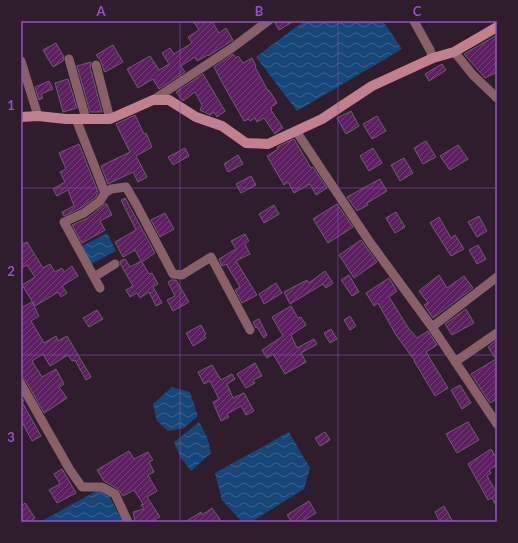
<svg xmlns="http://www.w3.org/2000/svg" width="518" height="543" font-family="Lato,sans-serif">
<defs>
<pattern id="water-waves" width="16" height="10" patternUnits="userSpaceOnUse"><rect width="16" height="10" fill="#174779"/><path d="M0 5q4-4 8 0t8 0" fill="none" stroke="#3a628d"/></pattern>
<pattern id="building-hatch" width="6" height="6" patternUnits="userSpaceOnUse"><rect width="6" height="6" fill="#5c2060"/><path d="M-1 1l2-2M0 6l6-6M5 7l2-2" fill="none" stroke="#744177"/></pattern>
</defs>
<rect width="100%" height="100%" fill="#2f1c2d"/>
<path fill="url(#water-waves)" d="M304 21H383L402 49 297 111 256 57Z
M107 233 116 251 91 264 82 246Z
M172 387 190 392 198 416 184 428 168 431 157 421 153 404Z
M199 422 207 437 211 453 191 471 181 458 174 442Z
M289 432 310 468 304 489 251 522H242L222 500 215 473Z
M98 490 108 494 123 522H40Z"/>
<path fill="url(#building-hatch)" stroke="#705b70" d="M193 21H212L219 33 226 28 233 40 208 56V55L197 61 195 57 181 66 185 72 159 89 153 79 138 88 127 69 150 56 159 70 169 64 162 53 170 48 174 54 192 43 188 37 199 30Z
M274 21H294L279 30Z
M497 35V62L495 64 497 72 485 78 464 54Z
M56 43 64 57 63 61 53 67 43 50Z
M113 45 123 62 105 72 104 71 101 61 96 55Z
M233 54 236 58 238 56 243 63 252 58 256 66 255 67 268 91 269 90 277 103 271 107 272 109 271 110 283 128 276 133 275 134 264 118 257 122 255 118 250 121 249 119 244 121 223 84 214 67Z
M91 62 90 67 102 112H90L77 66Z
M442 64 446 70 429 81 425 74Z
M203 74 225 111 217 117 214 112 210 115 200 110 202 105 195 92 183 101 176 92Z
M68 79 77 108 63 112 55 83Z
M49 81 53 89 41 94 43 98 39 100 35 87Z
M351 111 359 126 346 134 337 118Z
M135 115 144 134 146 133 152 147 136 156 147 177 138 182 133 172 108 184 101 166 130 152 116 124Z
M377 116 386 131 372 139 363 124Z
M294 139 311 168 313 167 327 188 316 195 310 184 294 193 288 182 284 185 267 156 278 149 277 147Z
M426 141 436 157 423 164 414 148Z
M79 144 98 192 96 197 81 208 64 216 62 212 74 206 68 190 57 196 53 189 65 182 60 172 66 169 59 153Z
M458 145 468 159 450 170 440 156Z
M185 148 189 156 173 165 168 157Z
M373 148 382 163 369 171 360 156Z
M238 155 243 164 228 172 224 164Z
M404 158 413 173 400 181 391 165Z
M251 176 256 185 241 193 236 184Z
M380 179 387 191 367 203 368 205 357 211 347 197Z
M125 198 155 253 142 262 149 274 152 273 158 284 153 287 162 303 156 306 149 292 140 298 137 293 130 297 126 290 133 286 121 265 120 261 125 259 130 267 141 261 135 250 123 257 115 242 136 230 121 200Z
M106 203 112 215 100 221 105 230 82 243 72 225 88 218Z
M337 204 353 227 328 243 313 219Z
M274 205 279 214 264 223 259 214Z
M396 212 405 227 395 233 386 218Z
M165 213 174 229 160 237 151 220Z
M479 216 487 231 477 237 468 222Z
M439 217 451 238 455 235 464 249 451 256 430 223Z
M245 234 249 241 245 244 250 254 236 261 257 295 242 303 235 290 240 287 226 264 222 266 219 259 236 249 231 241Z
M361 240 377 262 354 278 339 255Z
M27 242 43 268 50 264 55 272 62 268 64 272 72 266 78 276 62 286 67 293 61 297 58 292 35 306 22 285 35 277 27 265 21 268V245Z
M478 245 486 259 477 264 469 250Z
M325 271 333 283 326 288 323 284 290 304 284 292 307 280 309 283Z
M349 275 359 292 352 296 341 280Z
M439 275 447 288 464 276 473 288 433 318 424 305 428 303 419 291Z
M389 278 397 291 389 297 409 329 417 338 428 331 437 345 426 352 448 388 435 396 414 361H415L396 335 378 303 374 306 366 293Z
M171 280H176L189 302 173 311 167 300 175 296 168 282Z
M276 283 282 293 264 304 259 294Z
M32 302 39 316 31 321 44 343 56 336 58 341 67 336 91 377 86 380 75 360 72 361 68 355 50 366 43 354 32 361 42 377 56 369 64 384 59 387 67 398 44 413 26 381 21 378V308Z
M291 306 298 318 301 317 306 325 291 335 297 348 314 339 317 344 301 353 306 362 285 374 273 354 267 358 262 350 283 336 272 317Z
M466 309 474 323 452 335 445 324Z
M97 310 103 319 89 327 83 318Z
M350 316 356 326 350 330 344 320Z
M259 319 267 335 264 338 257 327 256 328 253 322Z
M201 325 206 334 204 335 206 338 193 346 186 333Z
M331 329 337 339 330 343 324 333Z
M497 340V399L490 403 471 374 496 359 488 347Z
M255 363 262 376 253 380 255 383 246 388 237 374Z
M212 365 221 380 232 374 235 379 227 384 233 398 244 393 254 411 246 415 241 406 227 414 229 417 221 421 213 402 219 399 210 381 204 384 198 372Z
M460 385 471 403 462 409 451 390Z
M21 396 24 401 22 402 41 436 32 441 21 420Z
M468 422 479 440 457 453 446 434Z
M325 432 330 440 320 446 315 438Z
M491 449 497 459V465L489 470 491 473 487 476 497 493V507L492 498 488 500 468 464Z
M129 451 134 459 148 452 153 460 149 462 154 472 148 475 157 491 147 497 160 517 150 522H135L133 512 144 509 141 505 143 504 134 490 123 496 118 489 104 481 97 470Z
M62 469 76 493 57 503 49 490 60 484 54 474Z
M309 501 316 513 301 522H292L287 515Z
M25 503 35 518 29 522H24L21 518V506Z
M444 506 453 522H440L435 512Z
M212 508 222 522H185L201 512 202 515Z"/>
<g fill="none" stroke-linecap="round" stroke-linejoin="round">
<path stroke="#895f68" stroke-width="9" d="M414 21 430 50 433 58
M456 54 473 75 497 98
M69 59 86 119
M21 61 38 116
M96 65 110 119
M153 100 232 48 268 21
M76 119 105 193 111 189 126 187 136 204 173 274 182 275 211 257 250 330
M296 131 369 241 432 327 497 424
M94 277 115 264
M100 288 64 222 84 213 100 201 105 193
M432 327 497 277
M455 362 497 333
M21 384 70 470 82 487H102L115 494 128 522"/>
<path stroke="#c2808e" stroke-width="10" d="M21 117 38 116 66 119H110L153 100H169L196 117 222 126 246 143 268 144 322 119 372 86 433 58 454 52 497 27"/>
</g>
<path fill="none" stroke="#9452ca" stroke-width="1" stroke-opacity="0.55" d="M180 21V522M338 21V522M21 188H497M21 355H497"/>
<rect width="518" height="543" fill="none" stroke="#2f1c2d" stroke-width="44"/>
<rect x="22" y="22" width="474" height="499" fill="none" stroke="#9452ca" stroke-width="1.5"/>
<g font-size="13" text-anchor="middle" font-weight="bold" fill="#9452ca">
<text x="101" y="16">A</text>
<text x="259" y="16">B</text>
<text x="417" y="16">C</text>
<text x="11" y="110">1</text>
<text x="11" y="276">2</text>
<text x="11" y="442">3</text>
</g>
</svg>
